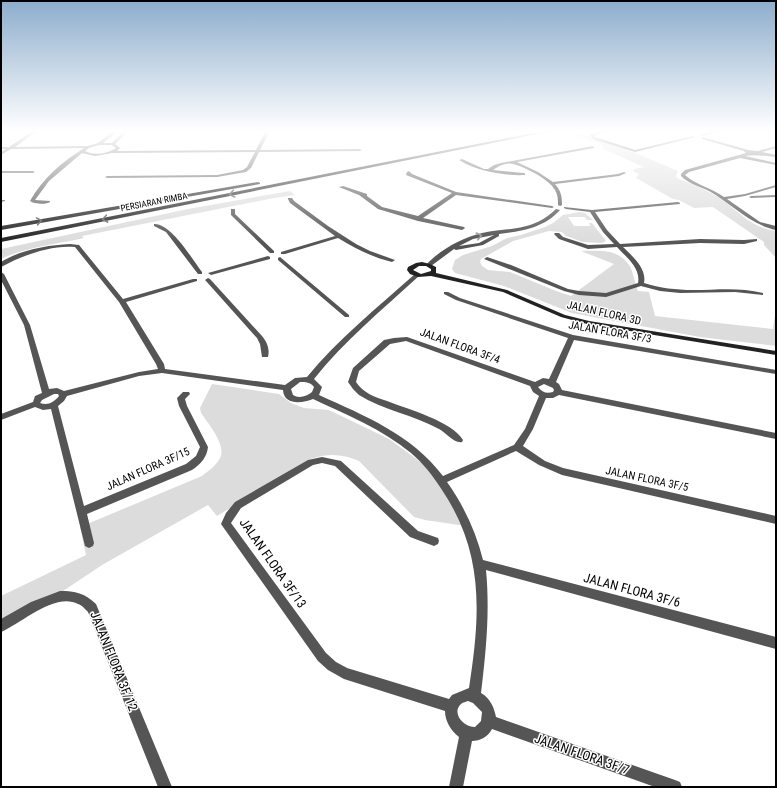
<svg xmlns="http://www.w3.org/2000/svg" width="777" height="788" font-family="'Roboto Condensed',sans-serif">
<rect width="100%" height="100%" fill="#fff"/>
<path fill="#dcdcdc" d="M579 133 638 154 678 171 676 176 679 179C693 184 706 190 718 197 740 211 748 227 776 231V258L764 245V242L713 207 694 208 679 200 673 199 636 178 639 174 633 171 634 169 644 167 603 149V145L573 134Z
M290 191 295 195 274 198 82 236 84 238C57 244 26 247 1 259V249L188 209Z
M579 212 585 213 593 220H587L585 217H568L574 226H590L589 223H592L606 241 602 243 583 242 566 236 562 232 549 231 513 241 481 259 480 262 482 266 488 270 510 272 556 291 571 296 614 264 581 251C599 251 617 248 629 265 632 268 636 286 638 291L649 292 655 316 773 329 776 308V346L700 337 572 313 504 286 455 273 452 269 455 260 463 255 492 246 507 238 521 235 545 227 553 223 563 215Z
M212 384 279 394 291 403 304 408 329 410 389 439 422 463 444 490 466 526 425 520 414 517 359 461C342 454 328 453 311 459L217 516 208 505 102 565 42 605 1 628V596L86 555 80 527 202 476C208 471 216 466 220 458 227 446 208 423 201 413L200 408Z"/>
<g fill="none" stroke-linecap="round" stroke-linejoin="round">
<path fill="#555" fill-rule="evenodd" d="M31 132H36L15 147 88 146 98 143 112 132H117L103 143H112L123 132H127L115 144 120 148 117 151 256 150 265 132H269L260 150 360 149 362 150 360 151 259 152 251 168 246 172 217 177 107 178 105 177 107 176 217 175 243 170 247 167 255 152 112 153 95 156 82 153 49 181 35 200 50 201V202C46 205 34 204 30 201 42 179 62 162 84 148L11 149 1 155V152L6 149H1V147H9ZM99 145H112L116 148C107 154 94 156 85 151L89 148Z
M597 132H604L594 136 595 137 635 150 693 136 695 137 635 152 593 139 590 135Z
M709 132H718L702 136 700 135Z
M702 137 748 150 758 151 776 146V148L762 152 776 155V157C766 156 754 154 745 156L776 163V165L740 158 689 172 685 175C696 185 712 188 724 197L745 194 776 185V187L745 196 727 199 760 222 776 226V230C749 224 732 204 709 191 699 186 689 184 681 176V174L685 170 746 153 744 151 702 139Z
M593 146 594 148 517 162 538 172 553 182 618 174 624 172 626 173 619 176 555 184C561 191 562 196 562 205L560 206 558 205C558 200 558 195 555 190 549 179 525 167 513 164 507 162 498 166 493 170L523 173H525V175C504 176 476 171 459 160L462 159 484 169H488L494 165 501 163Z
M1 171H33L35 172 33 173H1Z
M409 171 412 174 456 192 552 206 554 207 552 208 456 195 423 218 464 227 465 228 462 230 418 221 378 209 359 195 339 187 343 186 367 194V196L382 207 418 216 452 193 406 175 407 172Z
M776 195V197L751 198 749 197 751 196Z
M288 198H292L294 201 328 226 356 244 370 251 395 260 392 262C372 257 356 249 338 238L285 254H281V252L335 236 290 203 288 199Z
M1 200H5V201L1 202Z
M678 202 680 203V204L595 212 607 230 620 244 700 239 744 240 757 239V241L744 244 700 243 623 247C632 256 647 268 644 283 660 288 676 290 693 290 717 290 739 287 763 293V295L735 292 680 293 660 291 641 286 606 297 579 295 564 291 484 259 487 257 511 265 568 289 579 291 606 293 638 283C641 268 626 257 617 247L588 249 559 239 554 234 555 233H559L563 237 588 245 614 244 603 232 590 212 566 209 564 208V207L592 210Z
M231 209H235V214L274 251V253H270L231 215Z
M556 209 560 210C544 228 522 231 499 234V236L483 245 456 250 454 249 431 266 426 265C440 250 461 238 482 233 511 227 532 232 556 209ZM494 235 479 243 459 246 473 239Z
M154 224C171 223 192 259 202 272V274H198L166 232 154 226Z
M70 244 79 245 123 299 193 279H197V281L126 302 164 364 165 369 285 385 295 378 307 377C338 339 378 307 415 274H419V276C383 309 344 341 314 379L322 387 319 395C365 416 411 434 443 476L514 445 525 429 539 396 533 392 530 386 406 341 390 344 359 371 356 382C363 393 375 397 387 401 407 409 452 421 463 440L462 442C455 444 446 433 439 429 414 415 383 410 359 395L353 389 348 382 353 368 384 340 394 338 407 337 535 382 543 378 549 379 568 338 456 300 444 294V292H448L460 298 573 335 776 370V374L574 340 556 382 559 384 562 390 776 433V439L559 395 553 398H546L533 429 523 446 545 461 563 468 776 516V524L562 475 539 465 516 451 447 482C464 506 476 532 483 560L776 637V649L486 570C490 612 486 651 481 693 490 698 494 707 496 717L675 780 680 782 682 787H655L492 729C488 737 480 741 472 741L463 787H449L459 737C451 731 445 721 445 711L344 679 328 670 318 661 221 524 226 513 235 502 308 460 322 457 341 461 418 531 438 538 439 541 438 544 434 546 410 537 335 466 322 463 313 465 241 508 231 523 326 653 336 662 347 668 449 699 452 695 469 688C480 616 485 554 442 490 433 476 423 463 411 453 382 429 347 415 313 399 303 403 284 406 283 390L162 373 139 376 67 396 64 401 58 406 84 506 186 464 196 456 200 447 179 406 177 398 183 392H189L190 394 185 399 187 406 208 447C207 457 201 464 192 470L87 514 94 543 93 546 89 548 85 546 51 409 43 410 35 407 1 420V414L33 402 35 396 42 393 24 325 1 280V272L4 274 30 325 49 389 57 388 64 391 139 372 158 369 156 364 119 302 75 247C56 245 33 252 15 260 10 262 6 265 1 267V262C20 250 48 245 70 244ZM300 382C306 382 310 382 314 387L312 392C307 396 299 399 293 395L291 389ZM544 384 553 388 554 390 553 392C546 394 542 392 538 387ZM54 394H58L59 396C54 402 48 406 40 403L42 400ZM468 701 473 703 482 712 481 721 475 727C464 728 451 713 461 704 463 702 466 702 468 701Z
M268 256 270 257V259L211 275 208 273Z
M280 257 349 315V317H345L278 260V258Z
M208 278 210 279 262 336C267 342 270 349 268 357H262L260 344 257 338 206 281 205 280Z
M60 591C76 591 84 593 96 604L172 787H158L88 612C85 609 82 605 78 604 55 592 22 623 1 632V619L31 602Z"/>
<path fill="#222" fill-rule="evenodd" d="M538 132H547L1 242V238Z
M258 182 260 183V184L1 230V226Z
M422 262 430 264 436 267V273L507 290 565 315 589 321 776 351V355L587 324 561 317 503 292 431 276 418 277 410 274 407 270 408 267 416 263ZM419 266H426L431 269V271L421 274 413 270Z"/>
</g>
<defs><path id="oneway-chevron" d="M-2-3.5L2.5 0L-2 3.5" fill="none" stroke-width="1.6" stroke-linecap="round" stroke-linejoin="round"/></defs>
<g stroke="#646464">
<use href="#oneway-chevron" transform="translate(232 194) rotate(168)"/>
<use href="#oneway-chevron" transform="translate(105 219) rotate(169)"/>
<use href="#oneway-chevron" transform="translate(39 221) rotate(-10)"/>
</g>
<use stroke="#999" href="#oneway-chevron" transform="translate(479 236) rotate(-13)"/>
<linearGradient id="sky" x2="0" y2="1"><stop stop-color="#8cadcc"/><stop offset="0.54" stop-color="#fff"/><stop offset="1" stop-color="#fff" stop-opacity="0"/></linearGradient>
<rect width="777" height="243" fill="url(#sky)"/>
<g text-anchor="middle" dominant-baseline="central" stroke-width="3" stroke-linejoin="round" paint-order="stroke">
<g font-size="9" fill="#000" stroke="#fff">
<text transform="translate(154 202) rotate(-11)">PERSIARAN RIMBA</text>
</g>
<g font-size="11" fill="#000" stroke="#fff">
<text transform="translate(604 313) rotate(13)">JALAN FLORA 3D</text>
<text transform="translate(610 332) rotate(10)">JALAN FLORA 3F/3</text>
<text transform="translate(460 346) rotate(20)">JALAN FLORA 3F/4</text>
<text transform="translate(148 469) rotate(-24)">JALAN FLORA 3F/15</text>
<text transform="translate(647 479) rotate(12)">JALAN FLORA 3F/5</text>
</g>
<g font-size="13" fill="#000" stroke="#fff">
<text transform="translate(273 563) rotate(55)">JALAN FLORA 3F/13</text>
<text transform="translate(632 590) rotate(15)">JALAN FLORA 3F/6</text>
<text transform="translate(114 661) rotate(68)">JALAN FLORA 3F/12</text>
<text transform="translate(582 754) rotate(19)">JALAN FLORA 3F/7</text>
</g>
</g>
<rect width="777" height="788" fill="none" stroke="#000000" stroke-width="4"/>
</svg>
